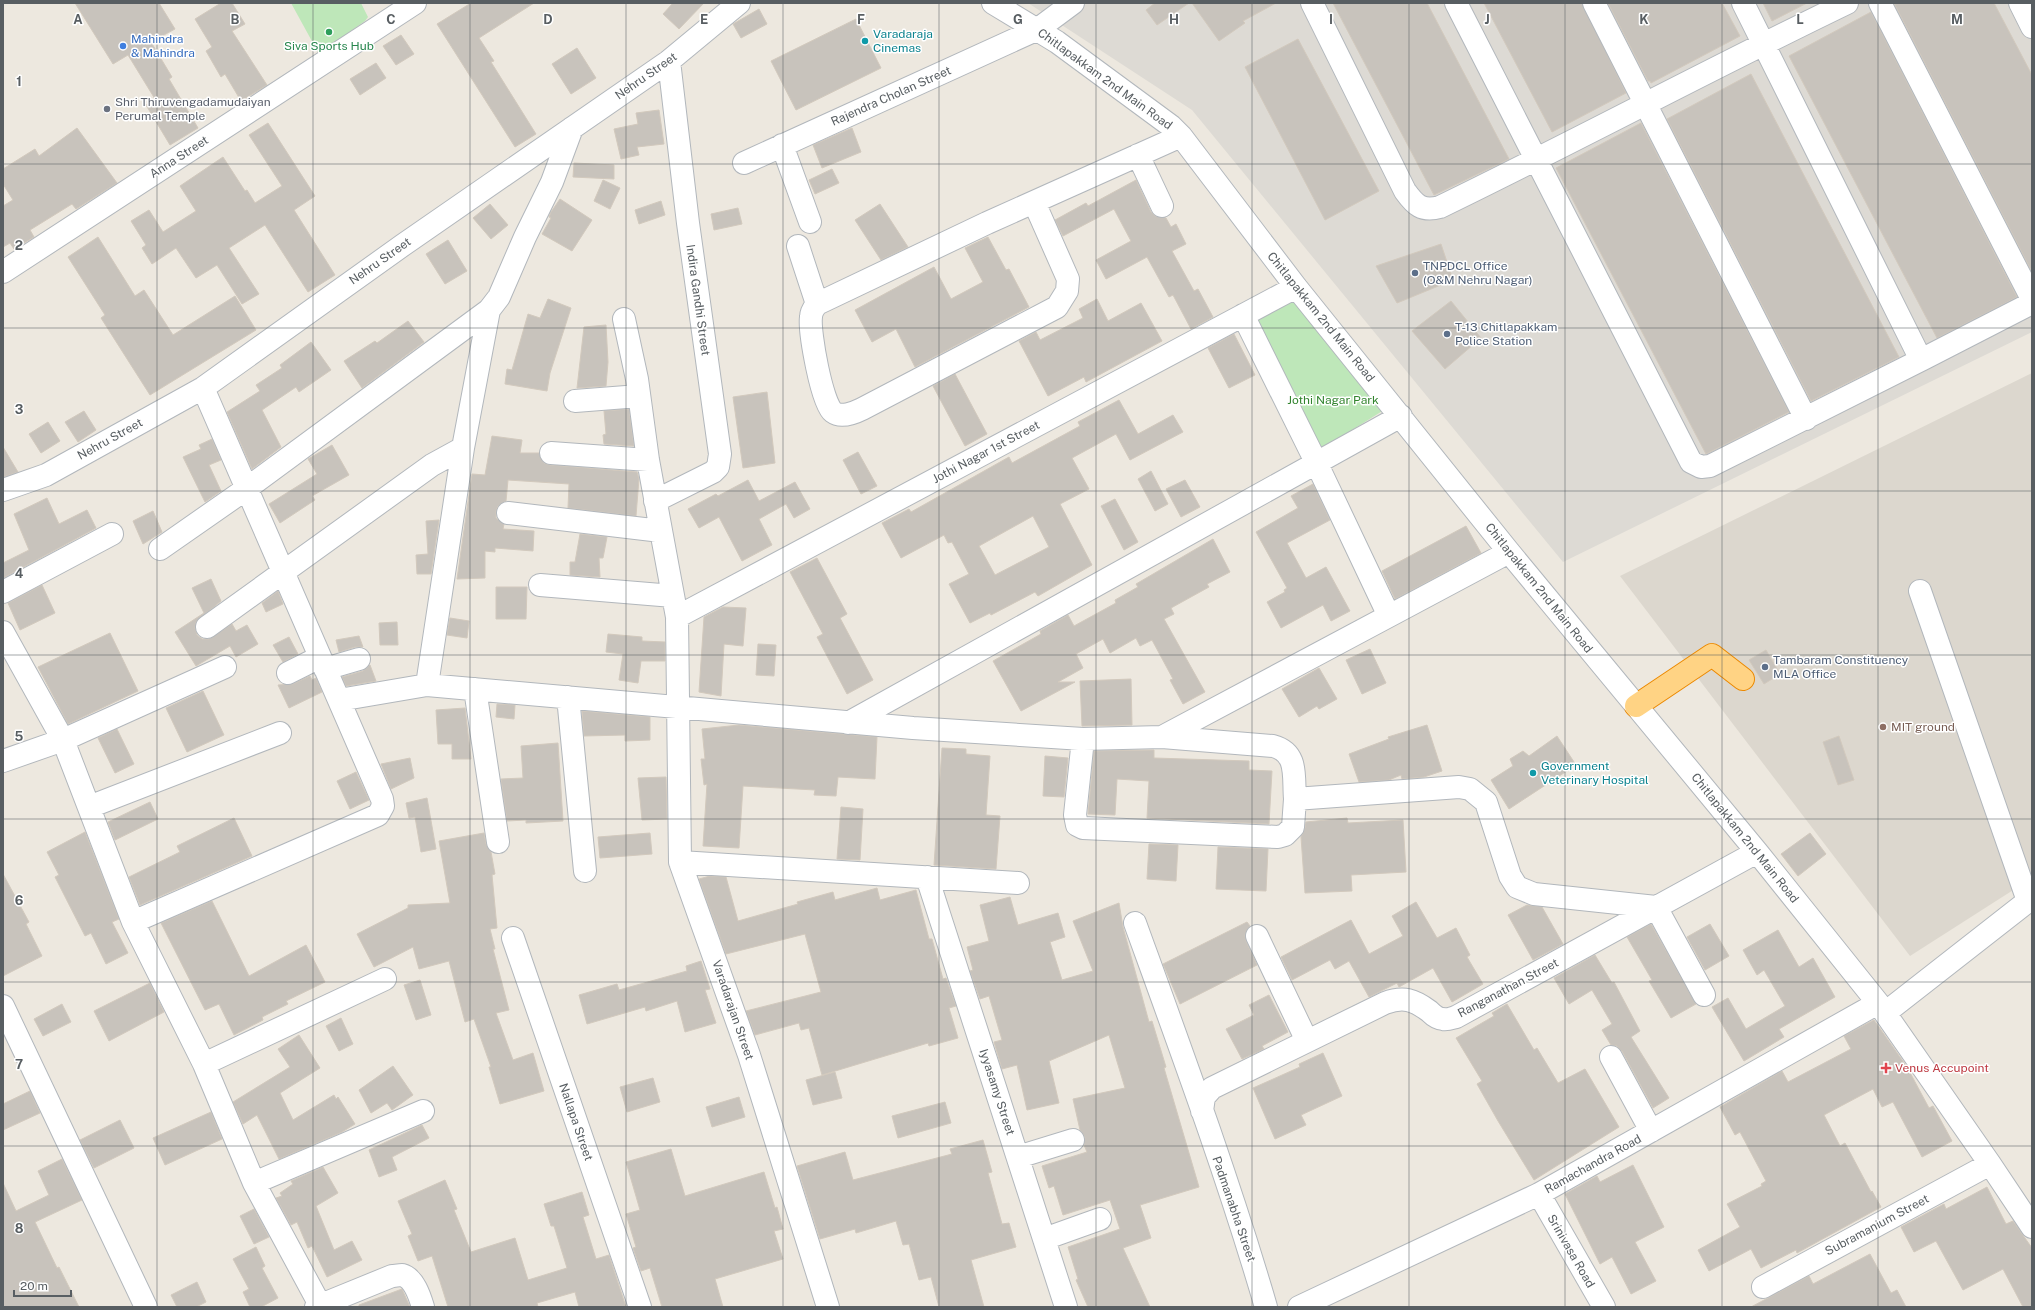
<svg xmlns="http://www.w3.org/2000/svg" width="2035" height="1310" font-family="'Public Sans',sans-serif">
<rect width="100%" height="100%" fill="#ede8df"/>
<path fill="#dddad4" d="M1028 3H2032V332L1563 562 1192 110Z"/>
<path fill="#dcd7ce" d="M2032 373V878L1910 956 1620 576Z"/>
<path fill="#bee7b9" d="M291 3H361L368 17 365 21 319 54Z
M1297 297 1384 410 1317 452 1256 322Z"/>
<path fill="#c8c3bc" stroke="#d2c9bd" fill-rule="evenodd" d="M75 3H159L175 29 151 42 172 77 169 79 198 128 170 145 146 105 155 99 128 55 113 64Z
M221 3H232L245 24 232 31 267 85 241 101 225 74 221 77 206 51 212 47 195 19Z
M471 3H534L479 38 494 61 491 62 536 134 515 147 437 24Z
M673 3H704L679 29 663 14Z
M1155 3H1189L1157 25 1146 10Z
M1192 3H1276L1243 21 1245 23 1219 41Z
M1333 3H1427L1509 159 1434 195Z
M1484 3H1582L1626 93 1552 132Z
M1608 3H1722L1740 36 1651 83 1650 81H1648Z
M1763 3H1807L1772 21Z
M1894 3H1994L2032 75V272Z
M759 9 767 24 741 38 733 24Z
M1871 12 2017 297 1937 338 1789 56Z
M856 19 881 68 796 110 771 61Z
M401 35 414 54 396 65 383 46Z
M1298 39 1379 191 1325 220 1245 67Z
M577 48 596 78 571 94 552 64Z
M376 63 386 78 360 95 350 79Z
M1751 74 1899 357 1811 401 1667 119Z
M659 110 664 144 637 147 639 155 621 159 614 129 638 124 636 113Z
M268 123 315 196 294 210 335 275 308 292 265 225 229 248 259 294 242 304 217 265 196 278 176 248 152 264 142 248 146 245 131 221 149 210 163 232 196 211 180 186 223 157 245 191 247 190 255 203 282 186 249 135Z
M1641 123 1789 412 1706 454 1556 168Z
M77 128 117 183 76 209 72 204 30 230 34 237 14 249 10 243 3 247V206L13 200 3 184V169L35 149 39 156Z
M852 128 861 152 822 168 813 145Z
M574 163 614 165V179L573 177Z
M832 169 839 183 815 194 809 180Z
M603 180 620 188 610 209 594 201Z
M1136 180 1151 212 1155 216 1166 218 1171 227 1176 224 1186 244 1172 251 1194 291 1198 289 1213 317 1191 329 1173 295 1169 297 1147 257 1106 279 1096 260 1131 241 1114 209 1063 236 1055 220 1086 203 1088 206Z
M560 199 592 220 572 251 542 234 551 218 549 217 551 212Z
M661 201 665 215 639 224 635 210Z
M490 204 508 225 491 239 473 218Z
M880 204 908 247 881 260 855 220Z
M738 208 742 224 714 230 711 214Z
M98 237 135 296 144 290 173 335 235 296 256 330 150 395 101 318 105 315 68 257Z
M988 237 1006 270 1009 269 1029 307 915 367 896 329 872 342 855 310 934 267 951 299 983 282 965 248Z
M448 240 467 271 445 284 426 254Z
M1441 244 1453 280 1397 303 1376 266Z
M548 299 571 308 550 373 547 391 505 384 507 369 512 370 528 314 540 318Z
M1097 299 1108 321 1141 303 1162 341 1086 382 1084 377 1048 396 1019 341 1036 332 1040 340 1083 318 1079 309Z
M1451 301 1481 338 1445 369 1412 331Z
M408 321 424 342 362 388 344 361 375 341 377 343Z
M606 325 608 362 606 386 577 388 584 327Z
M1234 334 1255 375 1229 388 1208 348Z
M311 342 331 370 299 392 296 387 262 410 281 447 252 469 227 412 260 391 256 385 282 368 280 365Z
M955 374 987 434 965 446 933 386Z
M767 392 775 463 743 468 733 397Z
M1119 400 1138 434 1173 415 1183 432 1130 460 1116 434 1072 458 1089 489 1060 504 1092 565 1038 596 1035 592 991 615 990 613 970 623 949 584 969 574 952 542 948 543 944 535 901 558 882 523 909 509 911 512 1009 457 1012 463 1080 426 1078 422ZM1033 516 1049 547 995 575 979 546Z
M629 409 634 446 604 444 603 435 606 434 604 411Z
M84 411 96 430 78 442 65 422Z
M48 422 60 441 41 453 29 434Z
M492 436 522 440 520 453H539L544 463 550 465 637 472 639 479 636 516 568 508 569 484 508 480 506 501 498 506 496 511V518L504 524 503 529 534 531 533 551 495 548V552L485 551V578L457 579 472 474 485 475Z
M212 439 221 460 209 465 221 491 205 502 183 457 201 449 199 445Z
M332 445 349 475 312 496 315 500 280 523 269 504 317 474 308 459Z
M3 447 18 472 3 477Z
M858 452 877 486 861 494 843 460Z
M1151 471 1168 504 1155 511 1138 479Z
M748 480 759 501 795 482 810 509 794 518 786 504 759 519 772 545 742 561 719 517 699 528 688 509 716 494 718 496Z
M1185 480 1200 507 1181 517 1166 489Z
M1313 484 1330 520 1287 543 1306 578 1326 567 1350 611 1331 621 1323 605 1281 628 1267 602 1285 592 1284 590 1287 588 1256 532 1298 508 1291 496Z
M47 498 59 524 87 510 96 528 3 578V563L29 550 14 514Z
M1115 499 1138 542 1124 550 1101 506Z
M153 511 162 532 143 544 133 521Z
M439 520 431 574H417L416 555 428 554 426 521Z
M1466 526 1481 553 1395 599 1382 571Z
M580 534 607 537 603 558H599L600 577 570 575V562H575Z
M1213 539 1230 572 1207 584 1209 587 1171 608 1174 614 1164 619 1205 692 1183 704 1170 680 1173 679 1152 640 1140 646 1136 638 1110 653 1103 639 1076 654 1083 668 1058 682H1075L1021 711 993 661 1041 634 1040 631 1068 615 1074 626 1116 603 1115 600 1138 587 1136 584Z
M817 558 847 614 840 618 873 680 847 694 817 637 823 634 790 572Z
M211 579 221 601 196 622 195 628 197 635 202 639H209L232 624 236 631 247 625 258 644 236 657 230 646 196 666 175 632 204 613 192 588Z
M42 585 55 613 20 630 8 603Z
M496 587H527L526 619H496Z
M278 591 283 604 266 612 262 603Z
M723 607 746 608 743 646 724 644 721 696 699 692 704 617Z
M450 618 469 621 467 638 447 635Z
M397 622 398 645H380L379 623Z
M110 633 138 691 68 724 38 667Z
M608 634 642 637V641L665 642V661H641L638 683 619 680 623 654 606 652Z
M359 636 363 647H355L339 652 336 640Z
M289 637 298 654 283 662 273 645Z
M758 644 776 645 774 676 756 675Z
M1370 649 1386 683 1362 694 1346 660Z
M1766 650 1780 674 1764 684 1749 660Z
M370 665 376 681 346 686 342 677 363 671Z
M1319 668 1337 699 1319 709 1317 706 1299 717 1282 689Z
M310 676 312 680 316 678 322 692 289 708 278 685 293 684Z
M1131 679 1132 725 1082 726 1080 681Z
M203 691 224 735 187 752 166 708Z
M497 704 515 705 514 719 496 717Z
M465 708 471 759H452V744H438L436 710Z
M582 711 650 717V740L625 741V735L584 736Z
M739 725 877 737 875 779 838 777 836 796 814 795 815 790 743 786 739 848 703 846 707 784 704 785 701 759H705L702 729Z
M1427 725 1442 771 1424 777 1402 779 1401 775 1389 780 1359 782 1349 754 1389 739 1388 737Z
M117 729 134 764 115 773 98 738Z
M1557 736 1576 765 1509 809 1491 780 1513 766 1510 759 1523 751 1529 756Z
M1839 736 1854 780 1838 785 1823 742Z
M558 743 563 821 526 823V820L507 821 501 779 523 778 521 746Z
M942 748 966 749V754L990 756 986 815 1000 816 996 869 934 865Z
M1154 750V758L1249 761V770L1272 771 1269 824 1147 818 1149 781 1117 779 1115 815 1088 814 1094 751Z
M1045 756 1068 758 1064 797 1043 796Z
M410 758 414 778 391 789 381 764Z
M356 772 369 800 350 809 337 781Z
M666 777 667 819 642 820 638 778Z
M427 798 436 849 421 852 415 817 409 818 406 803Z
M150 802 158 819 115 840 108 822Z
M841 807 863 809 860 860 837 859Z
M234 818 252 856 140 905 129 877 180 852 177 846Z
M1347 818 1348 823 1403 820 1406 872 1351 875 1352 891 1305 893 1301 837 1305 828 1306 822Z
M85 832 119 919 112 922 128 953 106 964 91 933 85 936 55 877 59 875 47 852Z
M484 833 486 844 491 852 495 874 492 875 497 928 490 929 495 949H493L509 1010 496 1013 513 1060 533 1053 544 1091 500 1104 489 1067H491L474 1019 465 1022 449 961 419 969 413 947 374 967 357 934 408 908V905L450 903 439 841Z
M650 833 652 854 600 858 598 837Z
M1810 833 1826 854 1798 876 1781 854Z
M1149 844 1178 845 1176 881 1147 879Z
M1218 847 1268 849 1266 891 1216 889Z
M3 874 29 922 26 924 42 956 3 976Z
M710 876 726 877 738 921 798 904 797 902 833 892 835 900 877 888 880 900 916 890 929 939H932L943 979 946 978 956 1006 949 1008 958 1038 929 1046 928 1043 822 1075 809 1028 801 1030 799 1023 755 1035 746 1011 821 992 805 934 726 954 699 879Z
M1010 897 1018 925 1058 913 1065 937 1050 942 1062 980 1093 971 1073 921 1119 903 1123 927 1149 1022 1152 1021 1166 1067 1164 1068 1199 1187 1140 1205 1151 1238 1123 1248 1150 1307H1088L1076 1280 1078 1279 1068 1247 1120 1229 1110 1200 1063 1215 1054 1186 1049 1188 1042 1166 1087 1152 1084 1145 1085 1137 1080 1130 1073 1099 1125 1088 1109 1035 1049 1061 1059 1103 1027 1110 1017 1065 1002 1069 994 1042 1002 1040 989 996 980 999 970 971 973 970 967 947 989 941 980 905Z
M212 901 249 976 306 945 325 982 286 1001 288 1004 262 1017 263 1020 234 1035 219 1004 205 1010 161 923Z
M1416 902 1437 938 1456 928 1470 955 1467 957 1483 984 1452 1002 1433 968 1399 987 1397 983 1369 997 1349 961 1335 969 1330 960 1292 980 1281 957 1351 920 1369 954 1403 936 1392 916Z
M1527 905 1542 907 1563 944 1533 960 1508 915Z
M1247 922 1250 926 1245 935 1246 941 1257 965 1180 1004 1163 964Z
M1651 924 1696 1004 1671 1018 1649 981 1652 980 1627 937Z
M1710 924 1729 956 1705 970 1687 937Z
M1778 930 1799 967 1813 958 1835 997 1779 1029 1784 1037 1744 1061 1712 1007 1728 998 1746 1029 1785 1006 1764 970 1757 975 1743 950Z
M1595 955 1612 983 1614 982 1640 1031 1631 1037 1669 1098 1653 1108 1622 1051 1617 1046 1611 1045 1602 1030 1612 1024 1592 990 1569 1004 1554 978Z
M701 961 710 989 705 990 716 1023 685 1032 677 1001 646 1011 645 1007 587 1024 579 995 617 984 619 990 687 971 686 966Z
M420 980 431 1015 416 1020 404 985Z
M150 983 164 1012 109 1041 94 1011Z
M1269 995 1288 1032 1262 1046 1264 1049 1242 1059 1226 1029 1254 1015 1249 1005Z
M62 1004 71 1022 43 1036 34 1019Z
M1507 1004 1534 1050 1537 1048 1558 1083 1585 1069 1619 1127 1534 1180 1498 1121 1477 1084 1482 1081 1456 1038 1494 1016 1492 1013Z
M341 1018 353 1044 339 1051 326 1026Z
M1874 1020 1907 1067 1929 1108 1933 1106 1952 1141 1922 1157 1893 1102 1882 1107 1873 1089 1824 1115 1840 1146 1845 1143 1871 1192 1872 1191 1881 1207 1797 1253 1796 1250 1761 1268 1751 1249 1709 1271 1698 1250 1740 1227 1727 1204 1762 1186 1761 1184 1766 1181 1740 1132 1735 1135 1720 1107 1782 1071 1788 1082 1851 1049 1844 1036Z
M299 1035 320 1068 280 1093 293 1120 334 1095 336 1099 338 1097 355 1124 342 1132 279 1159 257 1115 243 1124 233 1102 290 1067 278 1049Z
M1323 1053 1342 1096 1301 1115 1306 1125 1275 1139 1253 1088 1300 1067 1299 1064Z
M393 1066 413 1095 392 1110 387 1103 371 1113 359 1090Z
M835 1072 842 1098 813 1105 806 1080Z
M653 1078 660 1102 627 1112 620 1087Z
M30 1091 40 1113 3 1130V1104Z
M739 1097 745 1117 712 1127 706 1107Z
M945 1102 951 1123 898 1138 892 1116Z
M211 1112 222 1139 165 1165 153 1138Z
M120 1120 134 1148 94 1168 80 1140Z
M422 1125 429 1138 392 1157 397 1170 379 1177 369 1150Z
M983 1140 992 1172 988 1173 1002 1224 1009 1223 1016 1247 971 1260 984 1307H939L931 1277 919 1280 909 1244 903 1245 896 1221 856 1233 855 1229 820 1239 797 1166 845 1152 853 1180 952 1154 950 1149Z
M671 1149 685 1196 764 1172 775 1208 777 1207 783 1229 774 1231 783 1259 715 1279 723 1307H662L650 1268 641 1271 633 1248 636 1247 626 1214 640 1210 626 1162Z
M62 1159 82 1200 35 1222 57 1268 59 1267 79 1307H3V1183L16 1211 49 1195 38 1171Z
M1633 1165 1664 1227 1635 1242 1656 1281 1631 1294 1612 1257 1600 1264 1565 1194 1597 1176 1600 1182Z
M323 1167 338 1193 316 1206 334 1250 352 1241 362 1260 327 1277 312 1246 308 1248 297 1222 291 1225 276 1198 282 1196 280 1193 293 1184 291 1181Z
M445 1180 457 1209 454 1210 471 1252 515 1238 528 1280 567 1268 554 1226H551L544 1204 582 1192 589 1215 583 1217 596 1259 609 1255 626 1307H579L575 1292 537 1303 538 1307H448L432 1256 418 1261 408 1236 412 1234 398 1201Z
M1987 1187 2006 1224 2013 1221 2032 1248V1307H2023L2003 1269 1963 1290 1936 1241 1914 1252 1901 1227 1944 1204 1946 1209Z
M254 1209 269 1237 254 1244 240 1216Z
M256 1247 265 1266 262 1268 278 1298 261 1307H250L243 1292 249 1289 233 1259Z
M1870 1254 1891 1293 1897 1290 1906 1307H1751L1809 1276 1813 1284Z
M197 1282 206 1302 196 1307H177L171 1295Z
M402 1289 410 1307H359V1305Z"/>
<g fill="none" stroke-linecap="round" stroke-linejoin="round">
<g stroke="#b2b7bc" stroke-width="24">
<path id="minor" d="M993 3 1057 42 1171 126 1181 136 1296 287 1509 552 1757 852 1878 1003 1990 1164 2032 1227
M1312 3 1405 191C1415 205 1422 212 1440 207 1576 141 1710 69 1847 3
M1456 3 1691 462 1701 467 1710 466 1921 360
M1594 3 1806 419
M1743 3 1921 360 2032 303
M1880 3 2032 299
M2020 3 2032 27
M782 145 810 222
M1138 155 1162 206
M744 163 1038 29 1073 3
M1034 202 1068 279 1067 291 1057 307 862 409C854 413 841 418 833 412 822 404 809 332 811 317 811 311 814 308 817 304L987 223 1181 136
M798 246 817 304
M3 272 415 3
M1243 315 1316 462 1389 616
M624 319 637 379 648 460 677 617 680 862 749 1055 828 1307
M575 401 639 396
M551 453 648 460
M3 490 46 475 203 388 403 245 669 61 739 3
M655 501 713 472 718 467 720 454 688 223 669 61
M508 513 661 531
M160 549 246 489 489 310
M540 585 673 596
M1920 591 2028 901
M3 592 112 534
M677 617 1296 287
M207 627 432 465 463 448
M3 632 63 740 133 922 204 1064 254 1183 320 1305
M325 669 359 659
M288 673 320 657
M427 685 463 448 489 310 499 297 525 237 552 182 572 128
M475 689 498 842
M568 697 585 871
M339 700 427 685 913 728 1083 739 1162 737 1273 746C1299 753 1293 777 1295 799L1459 787 1470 789 1486 802 1510 876 1517 887 1534 894 1656 907 1704 995
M848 723 1401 416
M1162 737 1509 552
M1083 739 1075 815 1077 825 1083 828 1278 837 1285 835 1293 827 1295 799
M3 761 63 740 225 667
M89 807 280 733
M680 862 1018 883
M927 877 1066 1307
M133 922 378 815 383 806 382 799 203 388
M1135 923C1181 1050 1228 1177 1266 1307
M1257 936 1307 1041
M513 938 640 1307
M3 1006 146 1307
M1885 1013 2032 898
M1611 1057 1651 1131
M204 1064 385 979
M1202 1111 1204 1097 1212 1088 1385 1003C1404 996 1414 1000 1429 1011 1433 1015 1438 1019 1443 1019 1447 1020 1452 1018 1456 1017L1757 852
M1018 1157 1073 1140
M254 1183 423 1111
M1539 1194 1604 1307
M1044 1239 1100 1219
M1763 1287 1990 1164
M316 1307 392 1276C394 1276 399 1275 402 1275 414 1278 420 1297 423 1307
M1299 1307 1539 1194 1878 1003"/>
</g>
<g stroke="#ec8900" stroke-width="24">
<path id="highway" d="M1636 706 1712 655 1743 679"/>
</g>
<use href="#minor" stroke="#fff" stroke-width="22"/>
<use href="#highway" stroke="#ffd384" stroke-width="22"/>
</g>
<path fill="none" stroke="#585e62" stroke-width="1" stroke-opacity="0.55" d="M157 3V1307M313 3V1307M470 3V1307M626 3V1307M783 3V1307M939 3V1307M1096 3V1307M1252 3V1307M1409 3V1307M1565 3V1307M1722 3V1307M1878 3V1307M3 164H2032M3 328H2032M3 491H2032M3 655H2032M3 819H2032M3 982H2032M3 1146H2032"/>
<circle fill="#2e9e5b" stroke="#fff" stroke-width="1.5" cx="329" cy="32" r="4"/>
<g fill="#0f9aa8" stroke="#fff" stroke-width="1.5">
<circle cx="865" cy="41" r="4"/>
<circle cx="1533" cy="773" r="4"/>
</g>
<circle fill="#3f7fe0" stroke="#fff" stroke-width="1.5" cx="123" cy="46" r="4"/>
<circle fill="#6b7280" stroke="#fff" stroke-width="1.5" cx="107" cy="109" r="4"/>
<g fill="#5c6f8a" stroke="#fff" stroke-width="1.5">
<circle cx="1415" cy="273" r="4"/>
<circle cx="1447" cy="334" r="4"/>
<circle cx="1765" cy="667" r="4"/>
</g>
<circle fill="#8d6e63" stroke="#fff" stroke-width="1.5" cx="1883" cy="727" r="4"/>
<path fill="#e0444e" stroke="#fff" stroke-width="1.5" d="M1884 1062h4v4h4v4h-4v4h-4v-4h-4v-4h4z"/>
<g text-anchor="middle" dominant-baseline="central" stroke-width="3" stroke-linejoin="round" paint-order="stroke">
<g font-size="12" fill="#0d838f" stroke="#fff" text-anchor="start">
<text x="873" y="34">Varadaraja<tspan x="873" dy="14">Cinemas</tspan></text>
<text x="1541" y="766">Government<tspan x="1541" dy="14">Veterinary Hospital</tspan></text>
</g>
<g font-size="12" fill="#366cbe" stroke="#fff" text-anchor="start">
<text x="131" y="39">Mahindra<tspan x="131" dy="14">&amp; Mahindra</tspan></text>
</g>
<g font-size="12" fill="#27864d" stroke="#fff">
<text x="329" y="46">Siva Sports Hub</text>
</g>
<g font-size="12" fill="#585e62" stroke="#fff">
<text transform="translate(646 76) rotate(-35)">Nehru Street</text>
<text transform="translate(1105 79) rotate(36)">Chitlapakkam 2nd Main Road</text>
<text transform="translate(891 96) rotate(-24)">Rajendra Cholan Street</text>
<text transform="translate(179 157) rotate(-33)">Anna Street</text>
<text transform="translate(380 261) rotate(-35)">Nehru Street</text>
<text transform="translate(698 300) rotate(82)">Indira Gandhi Street</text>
<text transform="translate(1321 317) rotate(51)">Chitlapakkam 2nd Main Road</text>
<text transform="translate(110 439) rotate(-29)">Nehru Street</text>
<text transform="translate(986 452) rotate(-28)">Jothi Nagar 1st Street</text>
<text transform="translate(1539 588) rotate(51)">Chitlapakkam 2nd Main Road</text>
<text transform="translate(1745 838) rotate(51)">Chitlapakkam 2nd Main Road</text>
<text transform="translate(1508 988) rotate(-28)">Ranganathan Street</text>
<text transform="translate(733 1010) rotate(71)">Varadarajan Street</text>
<text transform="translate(997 1092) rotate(72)">Iyyasamy Street</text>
<text transform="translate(576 1122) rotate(71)">Nallapa Street</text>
<text transform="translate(1593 1164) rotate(-29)">Ramachandra Road</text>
<text transform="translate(1234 1209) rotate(71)">Padmanabha Street</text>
<text transform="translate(1877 1225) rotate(-28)">Subramanium Street</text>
<text transform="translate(1571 1251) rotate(60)">Srinivasa Road</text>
</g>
<g font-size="12" fill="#5b616d" stroke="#fff" text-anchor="start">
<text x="115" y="102">Shri Thiruvengadamudaiyan<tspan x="115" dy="14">Perumal Temple</tspan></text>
</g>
<g font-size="12" fill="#4e5e75" stroke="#fff" text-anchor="start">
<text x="1423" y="266">TNPDCL Office<tspan x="1423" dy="14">(O&amp;M Nehru Nagar)</tspan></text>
<text x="1455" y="327">T-13 Chitlapakkam<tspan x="1455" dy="14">Police Station</tspan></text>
<text x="1773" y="660">Tambaram Constituency<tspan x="1773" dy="14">MLA Office</tspan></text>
</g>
<g font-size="12" fill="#32842e" stroke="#fff">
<text x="1333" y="400">Jothi Nagar Park</text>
</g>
<g font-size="12" fill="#785e54" stroke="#fff" text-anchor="start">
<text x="1891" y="727">MIT ground</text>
</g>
<g font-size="12" fill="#be3a42" stroke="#fff" text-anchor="start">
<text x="1895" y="1068">Venus Accupoint</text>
</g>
</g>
<g font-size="13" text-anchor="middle" font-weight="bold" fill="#585e62" stroke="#fff" stroke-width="3" stroke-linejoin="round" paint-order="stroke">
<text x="78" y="24">A</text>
<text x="235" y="24">B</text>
<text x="391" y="24">C</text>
<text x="548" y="24">D</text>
<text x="704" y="24">E</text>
<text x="861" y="24">F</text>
<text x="1018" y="24">G</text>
<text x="1174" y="24">H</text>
<text x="1331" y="24">I</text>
<text x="1487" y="24">J</text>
<text x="1644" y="24">K</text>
<text x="1800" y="24">L</text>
<text x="1957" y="24">M</text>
<text x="19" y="86">1</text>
<text x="19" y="250">2</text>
<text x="19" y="414">3</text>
<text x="19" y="578">4</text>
<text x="19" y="741">5</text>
<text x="19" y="905">6</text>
<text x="19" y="1069">7</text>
<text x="19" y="1233">8</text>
</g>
<rect width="2035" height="1310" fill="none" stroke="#585e62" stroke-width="8"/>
<path d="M14 1290v6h57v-6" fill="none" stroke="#585e62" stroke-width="2"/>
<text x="20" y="1290" font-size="12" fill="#585e62" stroke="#ffffff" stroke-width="3" paint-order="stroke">20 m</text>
</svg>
